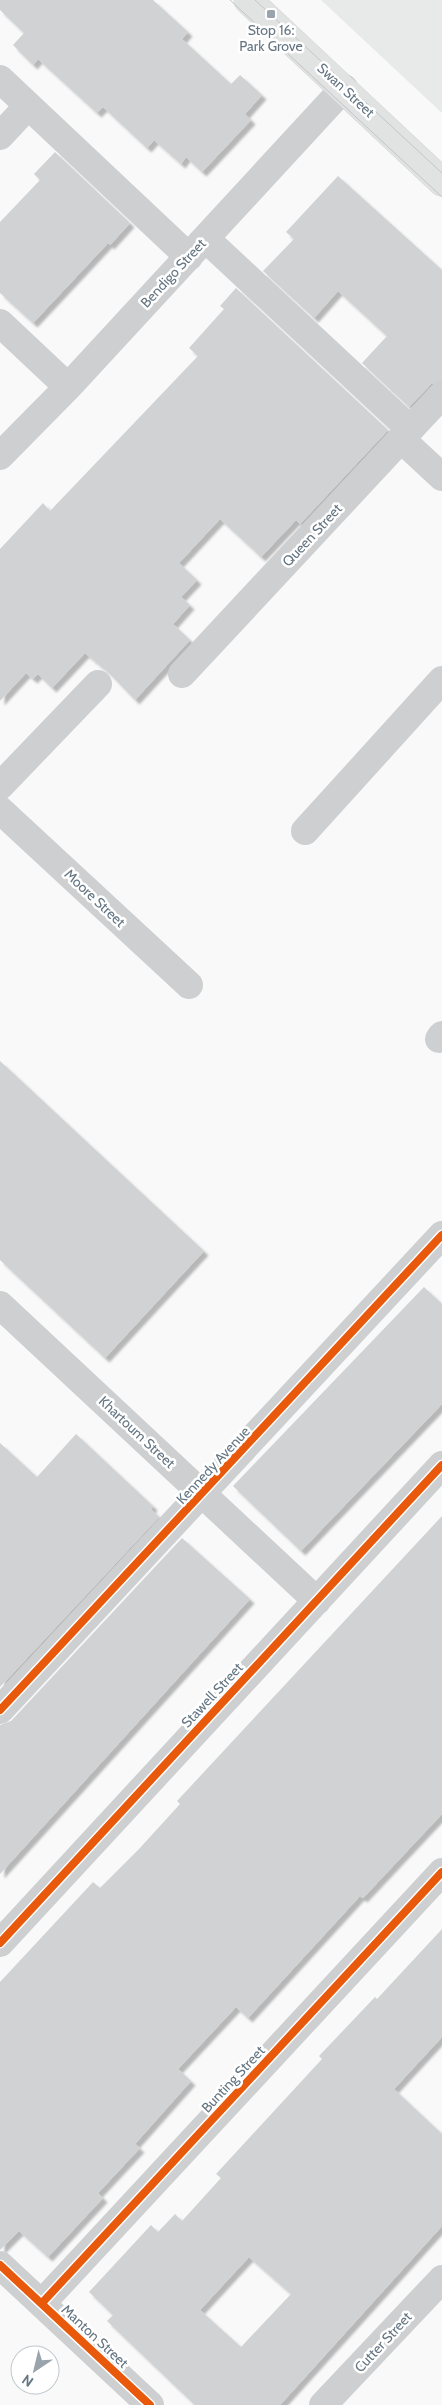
<svg xmlns="http://www.w3.org/2000/svg" width="442" height="2405" font-family="Cabin,sans-serif">
<defs>
<filter id="shadow"><feDropShadow dx="4.5" dy="4.5" stdDeviation="1" flood-color="#0004"/></filter>
</defs>
<rect width="100%" height="100%" fill="#f9f9f9"/>
<path fill="#e8e9e9" d="M321 0H442V113Z"/>
<path fill="#d0d2d3" fill-rule="evenodd" filter="url(#shadow)" d="M0 0H153L188 32 182 39 231 84 240 75 262 95 245 114 251 120 202 172 186 157 181 164 154 140 147 148 103 107 97 113 38 59 33 65 13 45 24 33 0 10Z
M55 152 130 223 110 245 108 243 33 323 0 293V222L40 180 34 174Z
M338 176 442 270V380L431 384 409 407 362 363 387 336 338 291 314 318 263 271 294 239 286 232Z
M236 288 388 430 300 524 296 520 261 557 220 519 179 563 197 580 181 597 190 605 173 624 190 640 135 700 108 672 85 653 52 688 38 674 33 679 26 673 0 701V549L43 503 50 511 198 356 189 348 224 309 220 306Z
M0 1061 204 1251 105 1358 0 1260Z
M424 1287 442 1304V1404L301 1551 233 1486Z
M76 1434 153 1506 151 1509 159 1517 0 1687V1443L37 1477Z
M442 1516V1814L363 1898 360 1896 248 2018 236 2007 178 2069 191 2081 135 2144 140 2148 98 2193 103 2198 48 2257 19 2231 0 2250V1982L93 1882 100 1888 139 1849 180 1804 177 1801Z
M182 1538 250 1599 0 1874V1725L11 1721Z
M442 1929V2037L394 2089 442 2134V2226L280 2405H195L107 2321 113 2315 89 2292 151 2225 158 2232 175 2214 182 2221 221 2178 216 2174 322 2059 319 2056 375 1997 377 1999ZM249 2257 291 2294 241 2347 200 2310Z"/>
<g fill="none" stroke-linecap="round" stroke-linejoin="round">
<g stroke="#d5d6d7" stroke-width="29">
<path id="major" d="M248 0 442 182"/>
</g>
<path stroke="#cecfd0" stroke-width="28" d="M0 79 189 257
M0 136 28 106
M206 239 410 429
M0 323 68 387
M401 439 442 477
M0 456 68 387 344 88
M182 674 442 395
M0 786 98 684
M0 810 189 985
M305 831 442 680
M439 1039 442 1035
M0 1305 317 1601
M0 1710 442 1235
M0 1943 442 1465
M0 2265 150 2405
M42 2303 442 1872
M323 2405 442 2279"/>
<use href="#major" stroke="#e1e2e2" stroke-width="28"/>
<path stroke="#c3c5c6" stroke-width="1" d="M230 0 442 197
M255 0 442 173"/>
<g stroke="#fff" stroke-width="11">
<path id="cycleway" d="M0 1710 442 1235
M0 1943 442 1465
M0 2265 150 2405
M42 2303 442 1872"/>
</g>
<use href="#cycleway" stroke="#e8590c" stroke-width="8"/>
</g>
<rect fill="#99a4ac" stroke="#fff" stroke-width="2" x="266" y="9" width="10" height="10" rx="2.5"/>
<g text-anchor="middle" dominant-baseline="central" stroke-width="5" stroke-linejoin="round" paint-order="stroke">
<g font-size="14" fill="#657683" stroke="#fff">
<text x="271" y="30">Stop 16:<tspan x="271" dy="16">Park Grove</tspan></text>
</g>
<g font-size="14" fill="#657683" stroke="#fff">
<text transform="translate(346 90) rotate(43)">Swan Street</text>
<text transform="translate(173 273) rotate(-47)">Bendigo Street</text>
<text transform="translate(312 535) rotate(-47)">Queen Street</text>
<text transform="translate(95 898) rotate(43)">Moore Street</text>
<text transform="translate(137 1432) rotate(43)">Khartoum Street</text>
<text transform="translate(213 1465) rotate(-47)">Kennedy Avenue</text>
<text transform="translate(212 1695) rotate(-47)">Stawell Street</text>
<text transform="translate(233 2079) rotate(-47)">Bunting Street</text>
<text transform="translate(95 2336) rotate(43)">Manton Street</text>
<text transform="translate(383 2342) rotate(-47)">Cutter Street</text>
</g>
</g>
<g transform="translate(35 2370) rotate(215)"><circle r="24" fill="#ffffff" stroke="#c1c8cd"/>
<path d="M0-4L9 19L0 12L-9 19Z" fill="#99a4ac"/>
<text y="-8" font-size="14" font-weight="bold" text-anchor="middle" fill="#657683">N</text>
</g>
</svg>
